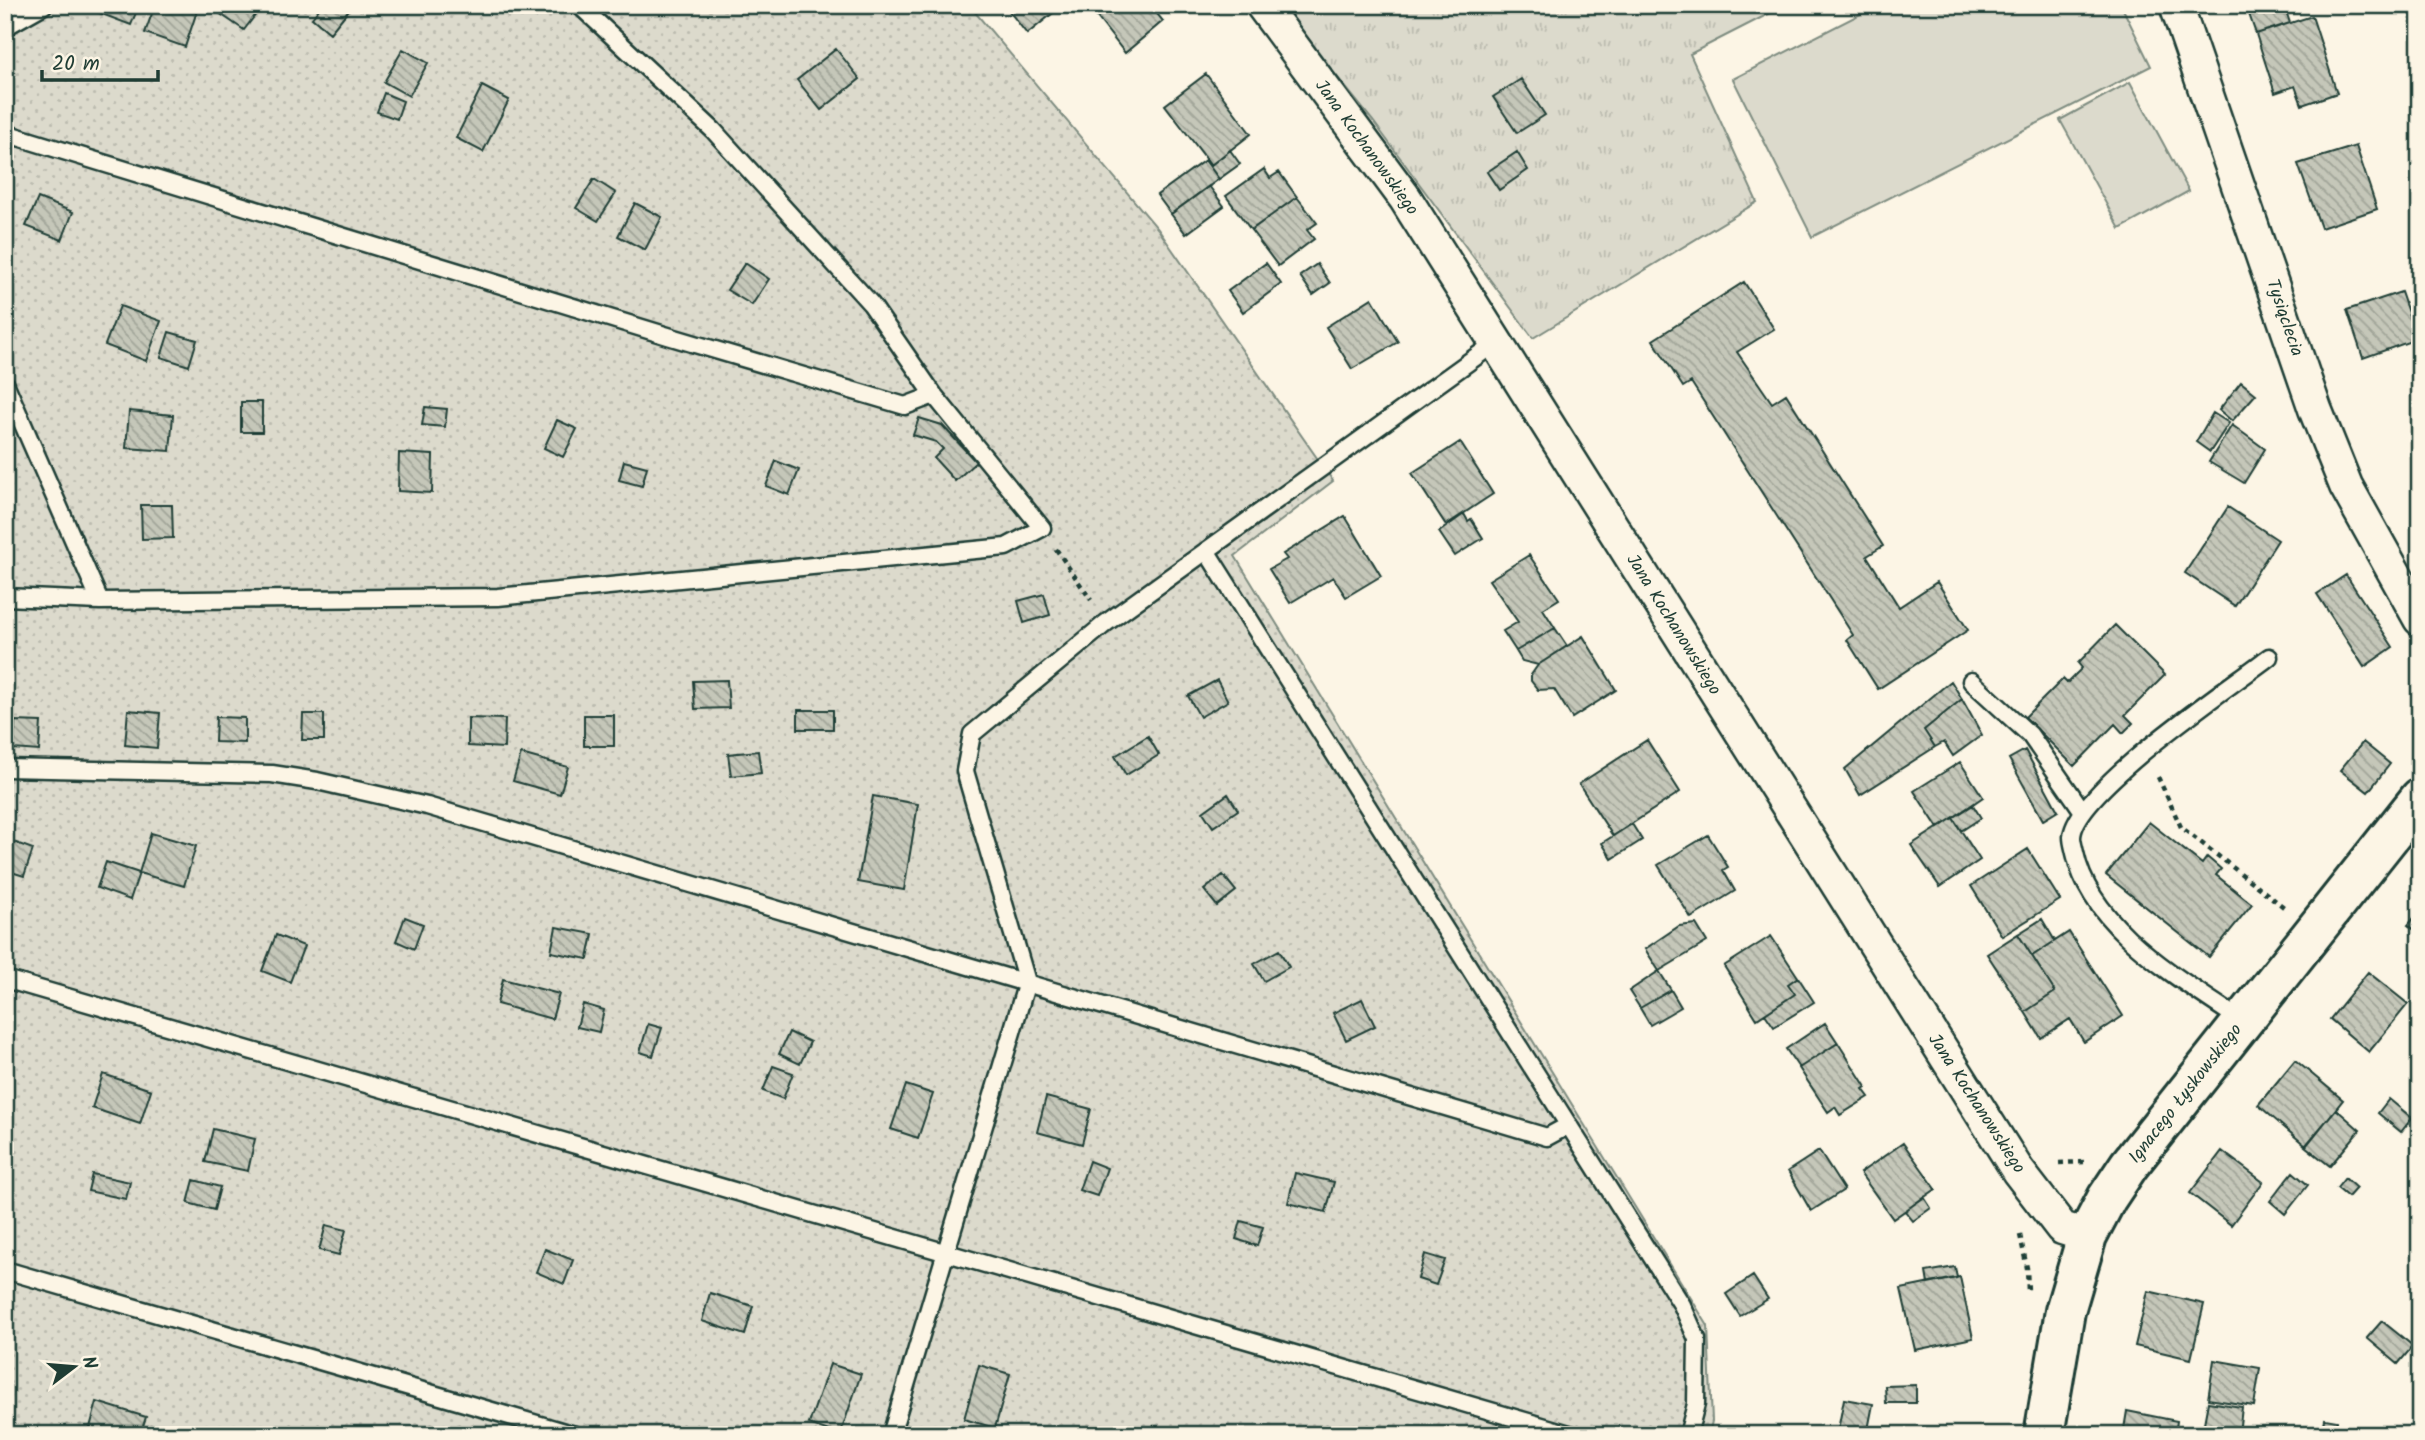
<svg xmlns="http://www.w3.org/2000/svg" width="2425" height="1440" font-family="Kalam,sans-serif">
<defs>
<pattern id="grass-tufts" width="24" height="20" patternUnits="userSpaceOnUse" patternTransform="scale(1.75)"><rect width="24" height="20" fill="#dcdacc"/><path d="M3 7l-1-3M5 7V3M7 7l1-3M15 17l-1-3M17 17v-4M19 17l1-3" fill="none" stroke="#bcbcb0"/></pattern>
<pattern id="garden-dots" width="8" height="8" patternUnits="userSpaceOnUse" patternTransform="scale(1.75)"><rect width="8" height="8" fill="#dcdacc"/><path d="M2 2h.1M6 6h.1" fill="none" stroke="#bcbcb0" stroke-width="1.8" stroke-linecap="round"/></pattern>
<pattern id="building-back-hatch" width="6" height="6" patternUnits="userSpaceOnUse" patternTransform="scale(1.75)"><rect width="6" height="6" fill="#c5c7b9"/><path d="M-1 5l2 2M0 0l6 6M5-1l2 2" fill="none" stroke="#9fa397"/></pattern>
</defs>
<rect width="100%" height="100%" fill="#fcf5e5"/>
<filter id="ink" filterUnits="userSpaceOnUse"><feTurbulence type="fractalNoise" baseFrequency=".0143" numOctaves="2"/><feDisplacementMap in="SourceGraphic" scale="14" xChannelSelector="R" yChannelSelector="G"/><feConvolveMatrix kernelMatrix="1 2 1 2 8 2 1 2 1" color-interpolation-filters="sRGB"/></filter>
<g filter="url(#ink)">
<path fill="url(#grass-tufts)" stroke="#7e8c80" stroke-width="2" d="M1279 5H1786L1690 54 1757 202 1533 338 1373 121Z"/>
<path fill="#dcdacc" stroke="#7e8c80" stroke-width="2" d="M1878 5H2121L2151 66 1812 237 1733 79Z
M2130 82 2189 191 2120 229 2060 120Z"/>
<path fill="url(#garden-dots)" stroke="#7e8c80" stroke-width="2" d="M5 5H969L1158 229 1333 481 1235 556 1708 1326 1712 1421 1709 1435H5Z"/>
<path fill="url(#building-back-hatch)" stroke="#1f3d34" stroke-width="2" d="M102 5H139L131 25 99 13Z
M155 5H180L197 11 185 47 145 33Z
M207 5H263L244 30Z
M322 5H351L352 6 330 33 312 18Z
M1017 5H1063L1027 34 1009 11Z
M1087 5H1110L1096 16Z
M1110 5H1150L1163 21 1125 53 1096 16Z
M2278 5H2284L2290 23 2256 34 2249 14Z
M2312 16 2337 93 2302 105 2295 86 2275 93 2256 34Z
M403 49 428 63 409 96 384 82Z
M836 49 860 79 821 110 797 80Z
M1206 74 1251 134 1211 165 1165 105Z
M1521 79 1545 115 1517 133 1493 97Z
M482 86 509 100 483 152 456 138Z
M384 93 403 101 397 119 377 112Z
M2356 146 2377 209 2321 228 2298 164Z
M1230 150 1240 164 1219 179 1205 160 1206 159 1211 165Z
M1517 152 1528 170 1499 190 1487 172Z
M1205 160 1219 179 1171 214 1157 195Z
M1264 169 1270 178 1279 172 1297 197 1251 230 1226 196Z
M594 179 616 193 598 221 576 208Z
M1209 186 1224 206 1186 234 1171 214Z
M1297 197 1317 223 1307 230 1314 239 1278 266 1251 230Z
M38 198 73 212 62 240 26 226Z
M635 203 662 217 645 250 618 236Z
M745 263 769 279 752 305 727 290Z
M1266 263 1281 284 1243 312 1228 291Z
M1317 264 1330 283 1313 295 1300 276Z
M1744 282 1774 329 1737 352 1772 403 1786 394 1883 546 1867 556 1899 607 1937 582 1968 630 1878 689 1847 640 1853 635 1691 382 1683 387 1653 340Z
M2401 292 2417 339 2363 358 2347 310Z
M1372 298 1398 342 1352 369 1326 327Z
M120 306 161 321 146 361 105 345Z
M169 332 197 340 189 366 161 357Z
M2241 382 2256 394 2232 421 2219 410Z
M241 402H262V432H241Z
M425 407 447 409 445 427 422 425Z
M129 411 173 415 170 451 126 448Z
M2213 413 2229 423 2210 452 2196 442Z
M919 418 942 425 976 462 955 481 934 458 943 449 936 442 913 435Z
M557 420 577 429 563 457 544 448Z
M2232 425 2265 449 2244 483 2209 462Z
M1460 442 1493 494 1446 525 1412 473Z
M399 453 433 455 432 493 398 491Z
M624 461 647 467 642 486 619 480Z
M776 461 799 470 789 495 766 486Z
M141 505H172L173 538 142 539Z
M2228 507 2278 540 2235 606 2185 573Z
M1464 514 1468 521 1471 519 1483 538 1455 556 1439 532Z
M1345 516 1381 576 1346 597 1333 577 1290 603 1269 569 1287 559 1283 554Z
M1529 555 1559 599 1543 609 1555 628 1516 651 1503 631 1518 622 1489 580Z
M2346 575 2393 647 2364 667 2317 594Z
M1044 594 1050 615 1024 623 1018 601Z
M2115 625 2165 675 2125 715 2133 723 2123 733 2115 724 2074 766 2025 717 2063 679 2067 683 2082 668 2078 663Z
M1555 628 1567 646 1538 665 1522 661 1516 651Z
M1583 636 1616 690 1572 718 1554 689 1538 690 1531 681V675L1538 665Z
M727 680 729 708 695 709 693 681Z
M1217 680 1228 701 1200 717 1188 696Z
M1951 681 1962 699 1924 730 1935 747 1860 795 1845 769Z
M1962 699 1982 735 1953 756 1944 742 1935 747 1924 730Z
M128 710 160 713 157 748 125 745Z
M798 710H833V729H798Z
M303 714H324V740H302Z
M584 715H614V746H584Z
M216 717 245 718V743L215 742Z
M468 718 505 719 504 748 468 746Z
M15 721 41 722 39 751 13 749Z
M1148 736 1159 755 1126 775 1115 756Z
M1647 740 1680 792 1613 836 1579 784Z
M2363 742 2390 764 2368 792 2340 770Z
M2025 750 2058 811 2043 820 2009 759Z
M758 751 761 773 731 776 728 754Z
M521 754 568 767 560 794 513 781Z
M1960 762 1983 797 1938 828 1914 791Z
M1228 794 1238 810 1213 827 1203 812Z
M873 796 918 804 904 890 858 882Z
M1973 805 1981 818 1961 831 1953 818Z
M1953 818 1980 860 1940 887 1911 845Z
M2149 822 2202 864 2207 857 2221 869 2216 875 2252 904 2209 957 2106 875Z
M1632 824 1642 840 1612 859 1602 843Z
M151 833 196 846 184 886 139 873Z
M1708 835 1728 867 1723 870 1735 891 1691 918 1658 865Z
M5 839 33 849 24 876 5 870Z
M2028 849 2060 900 2002 936 1971 886Z
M106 862 139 873 130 900 97 888Z
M1223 875 1236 891 1217 906 1204 890Z
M2420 911V934L2408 925Z
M405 917 423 924 414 949 396 941Z
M2042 919 2055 941 2032 956 2018 934Z
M1696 924 1707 942 1659 971 1645 949 1679 926Z
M556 927 593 934 588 959 551 952Z
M2069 932 2123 1016 2084 1042 2070 1019 2041 1038 2025 1012 2055 992 2032 956Z
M2018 934 2055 992 2025 1012 1987 954Z
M276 935 304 946 290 982 262 971Z
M1771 936 1798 977 1788 984 1795 994 1757 1019 1724 966Z
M1279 950 1289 967 1264 981 1254 964Z
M1659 971 1671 990 1640 1008 1629 991Z
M2368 972 2408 1004 2369 1052 2330 1019Z
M1798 977 1814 1002 1774 1027 1765 1014 1795 994 1788 984Z
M503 979 559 994 552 1019 497 1004Z
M1671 990 1681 1007 1650 1025 1640 1008Z
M1362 999 1375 1026 1346 1040 1333 1013Z
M583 1004 604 1010 599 1032 577 1027Z
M1825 1023 1838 1043 1799 1068 1786 1049Z
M648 1024 662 1028 653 1056 640 1052Z
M789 1032 810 1042 800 1064 779 1054Z
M1838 1043 1866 1087 1863 1089 1869 1097 1840 1115 1835 1107 1828 1112 1799 1068Z
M2295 1060 2343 1100 2306 1146 2258 1105Z
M773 1066 793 1073 783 1099 763 1091Z
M103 1074 151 1090 140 1124 92 1108Z
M906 1085 933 1094 918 1138 891 1129Z
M1046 1097 1091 1109 1082 1144 1037 1132Z
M2389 1099 2412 1118 2401 1132 2378 1113Z
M2336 1109 2360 1130 2330 1166 2305 1146Z
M213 1129 255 1139 248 1171 205 1162Z
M1903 1143 1936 1189 1893 1219 1860 1173Z
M1819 1151 1844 1190 1811 1211 1788 1171Z
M2222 1151 2263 1182 2231 1225 2190 1193Z
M1089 1161 1107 1168 1097 1196 1079 1190Z
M2293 1172 2308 1185 2285 1214 2270 1201Z
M1295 1173 1334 1182 1326 1212 1288 1203Z
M92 1174 130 1182 126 1199 88 1191Z
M2345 1178 2356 1188 2348 1197 2337 1188Z
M194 1180 220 1187 214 1210 188 1203Z
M1924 1197 1931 1208 1913 1221 1905 1211Z
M1241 1221 1263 1227 1257 1246 1236 1239Z
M326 1225 346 1230 339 1255 319 1250Z
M545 1249 573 1260 564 1284 536 1272Z
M1425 1254 1445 1260 1436 1285 1418 1279Z
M1955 1267 1957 1278 1928 1284 1926 1272Z
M1753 1276 1768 1299 1740 1316 1726 1294Z
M1960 1277 1973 1338 1915 1350 1901 1289Z
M2148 1291 2204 1304 2191 1359 2135 1346Z
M710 1293 753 1306 745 1335 702 1321Z
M2382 1321 2413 1346 2398 1364 2367 1338Z
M2214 1360 2260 1368 2254 1406 2208 1399Z
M830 1364 861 1374 840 1435 809 1424Z
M979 1365 1010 1374 995 1428 964 1419Z
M1916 1385V1403H1886L1885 1386Z
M1844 1399 1873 1404 1867 1435H1837Z
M97 1402 146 1417 140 1435H101L89 1431Z
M2208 1402 2242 1407 2239 1434 2203 1429Z
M2127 1411 2177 1421 2175 1435H2123Z
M2325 1419 2337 1421 2335 1435H2322Z
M1153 1426 1176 1432V1435H1150Z"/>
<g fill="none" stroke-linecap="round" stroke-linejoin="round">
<g stroke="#1f3d34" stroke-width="21">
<path id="lane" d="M5 27 44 5
M5 133 668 336 905 406 934 395
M5 383 100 601 498 597 1006 547 1042 528 934 395 871 304 713 130 579 5
M1207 552 1682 1305 1697 1339 1696 1404 1688 1435
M5 597 100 601
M1971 681 2030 735 2082 810
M5 768 272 774 317 781 427 806 1547 1137 1569 1125
M5 979 1573 1435
M2243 1022C2183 980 2091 930 2075 853 2074 848 2072 842 2072 837 2074 791 2229 688 2269 657
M5 1270 575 1435
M891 1435 1027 982 965 771 972 734 1106 623 1495 343"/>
</g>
<g stroke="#1f3d34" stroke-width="37">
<path id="street" d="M1262 5 1405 198 2018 1171 2062 1228 2087 1236
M2176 5 2315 409 2346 486 2420 619"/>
</g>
<g stroke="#1f3d34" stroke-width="44">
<path id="secondary" d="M2044 1435 2065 1311 2087 1236 2107 1198 2129 1165 2420 798"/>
</g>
<path stroke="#1f3d34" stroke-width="4.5" stroke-dasharray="5 5" stroke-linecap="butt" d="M1056 549 1091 600
M2158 777 2181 827 2285 908
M2059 1163 2085 1162
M2020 1235 2027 1268 2028 1292"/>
<use href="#lane" stroke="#fcf5e5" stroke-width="16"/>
<use href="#street" stroke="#fcf5e5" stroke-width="32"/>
<use href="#secondary" stroke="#fcf5e5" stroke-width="38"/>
</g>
</g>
<g text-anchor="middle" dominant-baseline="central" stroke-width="6" stroke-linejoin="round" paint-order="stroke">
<g font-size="18" fill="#1f3d34" stroke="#fcf5e5">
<text transform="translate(1366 148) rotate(54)">Jana Kochanowskiego</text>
<text transform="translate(2284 318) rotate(71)">Tysiąclecia</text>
<text transform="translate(1673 625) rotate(58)">Jana Kochanowskiego</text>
<text transform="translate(2186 1094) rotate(-52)">Ignacego Łyskowskiego</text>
<text transform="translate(1976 1104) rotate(57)">Jana Kochanowskiego</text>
</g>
</g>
<rect width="2425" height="1440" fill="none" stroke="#fcf5e5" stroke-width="28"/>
<rect x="14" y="14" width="2397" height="1412" fill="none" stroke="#1f3d34" stroke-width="2.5" filter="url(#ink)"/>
<g transform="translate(74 1367) rotate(74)" stroke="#fcf5e5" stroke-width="5" paint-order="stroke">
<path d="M0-5L12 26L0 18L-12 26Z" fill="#1f3d34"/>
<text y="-10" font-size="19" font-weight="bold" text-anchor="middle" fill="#1f3d34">N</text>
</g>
<path d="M42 70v10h116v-10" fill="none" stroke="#1f3d34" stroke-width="3.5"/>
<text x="52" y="70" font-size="21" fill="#1f3d34" stroke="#fcf5e5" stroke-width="5" paint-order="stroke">20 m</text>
</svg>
